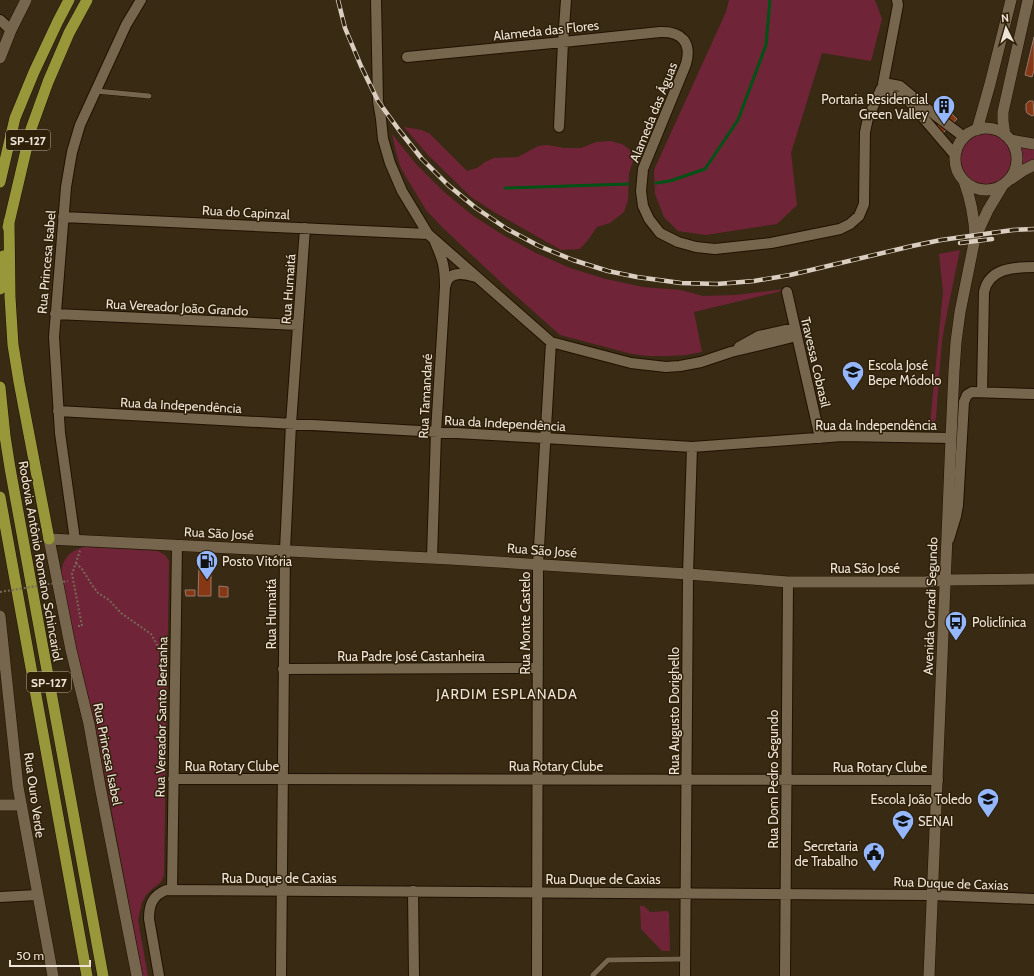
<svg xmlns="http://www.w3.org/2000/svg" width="1034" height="976" font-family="Cabin,sans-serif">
<rect width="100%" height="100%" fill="#392a14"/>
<path fill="#702438" d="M729 0H875L882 19 871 61 822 53 791 153 797 205 777 224 706 235 678 231 664 217 655 194 654 170 726 12Z
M404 127 422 130 430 134 467 171 477 168 485 162 494 158 518 157 538 146 547 145 565 148H581L596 142 610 141 622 144 630 150 633 161 629 173 628 200 624 212 610 223 597 227 588 240 580 249 561 250 494 212 471 197 428 155Z
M392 134 416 164 443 191 472 215 503 235 536 253 570 268 606 279 643 287 681 290 703 296 735 295 794 288 694 312 702 352 686 355 668 356H649L632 354 560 335 506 287 442 227 426 210 406 177 400 166 396 152Z
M961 159a25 25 0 1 1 50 0a25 25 0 1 1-50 0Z
M1018 146 1034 149V161L1022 166Z
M960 250 948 308 942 340 936 418 935 421 930 424 943 292 939 254Z
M84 547 158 551 165 555 169 561 164 875 161 882 151 890 146 895 142 903 138 920 148 976H143L95 723 76 648 61 574C62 559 70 550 84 547Z
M640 906H644L650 912 667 911 669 913 670 951H662L641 929Z"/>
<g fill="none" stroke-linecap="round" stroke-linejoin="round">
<path stroke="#005215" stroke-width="3" d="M656 183 670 181 705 169 738 120 766 45 770 0
M505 188 628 184"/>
</g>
<path fill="#863713" stroke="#96786c" d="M1034 37V70L1032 77 1025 75Z
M1029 101H1033L1034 115 1032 116 1027 113 1026 110V104Z
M951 113 957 119 941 135 935 129Z
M199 564H211V596H198Z
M219 586 228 587V597H219Z
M185 590H195V596H186Z"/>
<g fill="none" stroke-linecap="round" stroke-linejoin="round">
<g stroke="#201200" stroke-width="6">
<path id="service" d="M96 91 149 96
M593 975 608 960 685 959"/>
</g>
<g stroke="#201200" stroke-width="12">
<path id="minor" d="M376 0 378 101 381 119 383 139 390 163 402 191 428 234 551 342 631 363 666 367 680 366 701 362 731 352 797 336
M0 20 11 30
M407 57 563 42 660 32C682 31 692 43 686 64L643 169 641 191 643 206 649 219 660 233 678 242 696 247 715 249 771 243 840 229 850 224 859 216 864 204 865 132 868 118 881 89
M883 84 898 5 897 0
M889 84 900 86 935 115 964 137
M886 93 908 100 955 155
M559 127 563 42 566 0
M63 217 428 234
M445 287C446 284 447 280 449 278 456 271 468 275 476 277
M787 292 820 438
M55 314 298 325
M739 347 759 336 795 328
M982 392 984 292C989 268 1014 267 1034 267
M58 411 545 438 692 447 843 436 951 438
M949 539 956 516 958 505 964 402 967 395 972 392 1034 394
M75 540 60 433 54 337 66 187 72 152 80 125 126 25 141 0
M432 558 436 432 445 287C445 267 443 260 435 242
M283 669 538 668
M173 779 938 780
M172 890 177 545
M413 891 414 976
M0 897 37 895
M159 976 149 919C149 905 152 896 166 890L932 895 1034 899
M281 976 285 550 291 424 305 228
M537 976 538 564 551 342
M685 976 688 574 692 447
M785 976 788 582"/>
</g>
<g stroke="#201200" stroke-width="12">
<path id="tertiary" d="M0 58 11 30 26 0
M955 159a31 31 0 1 1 62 0a31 31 0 1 1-62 0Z
M977 130 990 84 1011 0
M1005 135 1003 121V112L1028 0
M1010 140 1034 144
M1011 179 1024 170 1034 165
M964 181C971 200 974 215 975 236
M49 539 450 559 688 574 788 582H925L945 580 1034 579
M0 805H21
M929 976 951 438 954 371 956 342 960 312 975 238 988 210 1003 185"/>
</g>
<g stroke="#201200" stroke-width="12">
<path id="secondary" d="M49 539 71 650 89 724 100 786 137 976
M0 616 18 787 53 976"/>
</g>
<g stroke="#201200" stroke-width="12">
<path id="trunk" d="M0 182 15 118 34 72 58 21 69 0
M9 221 10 297 13 345 19 382 49 539
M8 227 31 129 48 82 69 33 87 0
M0 289 3 256
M0 387 5 436 10 468 103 976
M0 497 87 976"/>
</g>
<path stroke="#776957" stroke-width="2" stroke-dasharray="2 2" stroke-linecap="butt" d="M76 563 82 569 92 585 98 593 109 600 121 613 151 634 161 652 165 655
M78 626H82L72 574 80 551"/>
<use href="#service" stroke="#76664d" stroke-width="5"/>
<use href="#minor" stroke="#76664d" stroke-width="10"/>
<use href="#tertiary" stroke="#76664d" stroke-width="11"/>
<use href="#secondary" stroke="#76664d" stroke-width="11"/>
<use href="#trunk" stroke="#98983a" stroke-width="11"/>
<g stroke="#d9cec0" stroke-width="4.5">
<path id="rail" d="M338 0 345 28 361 66 378 101 399 130 422 159 448 185 476 208 507 229 539 246 573 260 608 271 637 277 681 283 717 284 754 281 790 275 912 246 941 240 1013 230 1034 229
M960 243 992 239"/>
</g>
<use href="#rail" stroke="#2f2009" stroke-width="3" stroke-dasharray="9" stroke-linecap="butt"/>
<path stroke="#776957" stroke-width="2" stroke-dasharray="2 2" stroke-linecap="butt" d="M0 592 68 581"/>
</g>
<defs>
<g id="building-pin" transform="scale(1.15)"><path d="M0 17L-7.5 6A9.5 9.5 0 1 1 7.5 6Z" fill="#94b7fd" stroke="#2f2009"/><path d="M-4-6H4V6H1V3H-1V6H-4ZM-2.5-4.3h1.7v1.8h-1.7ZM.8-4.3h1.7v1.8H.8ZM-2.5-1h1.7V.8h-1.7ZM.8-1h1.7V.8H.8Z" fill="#111"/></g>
<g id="school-pin" transform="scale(1.15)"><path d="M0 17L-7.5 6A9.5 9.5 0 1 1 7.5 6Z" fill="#94b7fd" stroke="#2f2009"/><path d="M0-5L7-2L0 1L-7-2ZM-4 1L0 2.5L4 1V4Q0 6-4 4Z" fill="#111"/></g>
<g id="fuel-pin" transform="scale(1.15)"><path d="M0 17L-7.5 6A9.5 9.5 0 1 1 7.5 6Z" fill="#94b7fd" stroke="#2f2009"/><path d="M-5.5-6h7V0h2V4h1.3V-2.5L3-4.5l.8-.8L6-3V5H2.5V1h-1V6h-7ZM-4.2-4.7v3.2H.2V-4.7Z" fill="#111"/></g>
<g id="bus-pin" transform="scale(1.15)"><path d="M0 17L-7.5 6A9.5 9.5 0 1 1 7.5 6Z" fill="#94b7fd" stroke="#2f2009"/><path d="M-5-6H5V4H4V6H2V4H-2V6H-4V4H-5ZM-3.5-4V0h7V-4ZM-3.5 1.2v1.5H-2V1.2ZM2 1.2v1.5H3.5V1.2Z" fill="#111"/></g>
<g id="university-pin" transform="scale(1.15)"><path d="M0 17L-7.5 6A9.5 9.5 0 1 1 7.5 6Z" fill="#94b7fd" stroke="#2f2009"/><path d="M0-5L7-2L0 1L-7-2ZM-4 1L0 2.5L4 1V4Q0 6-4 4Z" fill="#111"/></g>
<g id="civic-pin" transform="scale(1.15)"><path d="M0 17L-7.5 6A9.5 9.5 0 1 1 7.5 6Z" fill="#94b7fd" stroke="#2f2009"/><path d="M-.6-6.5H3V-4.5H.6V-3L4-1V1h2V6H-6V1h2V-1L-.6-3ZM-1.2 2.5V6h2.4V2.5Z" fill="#111"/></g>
</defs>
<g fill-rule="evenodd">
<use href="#building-pin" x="944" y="106"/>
<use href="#school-pin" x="853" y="372"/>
<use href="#fuel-pin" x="207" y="561"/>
<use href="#bus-pin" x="956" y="622"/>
<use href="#school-pin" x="988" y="799"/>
<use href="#university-pin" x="903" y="821"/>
<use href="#civic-pin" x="874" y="853"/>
</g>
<g text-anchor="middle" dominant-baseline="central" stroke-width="3" stroke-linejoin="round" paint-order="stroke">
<g fill="#2f2009" stroke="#b4a898" stroke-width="1">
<rect x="6" y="130" width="44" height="20" rx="3"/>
<rect x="27" y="672" width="44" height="20" rx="3"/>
</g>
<g font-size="12" font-weight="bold" fill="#ede3d6">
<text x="28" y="140">SP-127</text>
<text x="49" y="682">SP-127</text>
</g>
<g font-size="13" fill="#ede3d6" stroke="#2f2009">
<text transform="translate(546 30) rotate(-6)">Alameda das Flores</text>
<text transform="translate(653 112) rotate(-68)">Alameda das Águas</text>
<text transform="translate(246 212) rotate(3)">Rua do Capinzal</text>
<text transform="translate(46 262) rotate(-85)">Rua Princesa Isabel</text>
<text transform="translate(288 289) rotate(-86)">Rua Humaitá</text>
<text transform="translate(177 307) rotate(3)">Rua Vereador João Grando</text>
<text transform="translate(816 362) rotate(77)">Travessa Cobrasil</text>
<text transform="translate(425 396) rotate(-87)">Rua Tamandaré</text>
<text transform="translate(181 405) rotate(3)">Rua da Independência</text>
<text transform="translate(505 423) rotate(3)">Rua da Independência</text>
<text x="876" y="425">Rua da Independência</text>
<text transform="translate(219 533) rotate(3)">Rua São José</text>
<text transform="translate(542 550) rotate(4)">Rua São José</text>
<text transform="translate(41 561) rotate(80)">Rodovia Antônio Romano Schincariol</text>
<text x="865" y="568">Rua São José</text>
<text transform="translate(930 606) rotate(-88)">Avenida Corradi Segundo</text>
<text transform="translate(271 614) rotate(-90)">Rua Humaitá</text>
<text transform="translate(525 623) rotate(-90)">Rua Monte Castelo</text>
<text x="411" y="656">Rua Padre José Castanheira</text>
<text transform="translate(674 711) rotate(-90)">Rua Augusto Dorighello</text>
<text transform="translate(161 717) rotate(-89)">Rua Vereador Santo Bertanha</text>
<text transform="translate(108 754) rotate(79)">Rua Princesa Isabel</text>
<text x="232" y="766">Rua Rotary Clube</text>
<text x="556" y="766">Rua Rotary Clube</text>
<text x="880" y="767">Rua Rotary Clube</text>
<text transform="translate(773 779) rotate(-90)">Rua Dom Pedro Segundo</text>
<text transform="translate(35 795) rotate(82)">Rua Ouro Verde</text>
<text x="279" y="878">Rua Duque de Caxias</text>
<text x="603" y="879">Rua Duque de Caxias</text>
<text transform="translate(951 883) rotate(2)">Rua Duque de Caxias</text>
</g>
<g font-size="13" fill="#ede3d6" stroke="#2f2009" text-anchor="start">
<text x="928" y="99" text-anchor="end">Portaria Residencial<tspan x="928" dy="15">Green Valley</tspan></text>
<text x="868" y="365">Escola José<tspan x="868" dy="15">Bepe Módolo</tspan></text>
<text x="222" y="561">Posto Vitória</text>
<text x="972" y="622">Policlínica</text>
<text x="972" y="799" text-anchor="end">Escola João Toledo</text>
<text x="918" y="821">SENAI</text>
<text x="858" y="846" text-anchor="end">Secretaria<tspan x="858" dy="15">de Trabalho</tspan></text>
</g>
<g font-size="14" letter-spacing="1" fill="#ede3d6" stroke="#2f2009">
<text x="507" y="694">JARDIM ESPLANADA</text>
</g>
</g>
<g transform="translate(1006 28) rotate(355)" stroke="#2f2009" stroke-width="3" paint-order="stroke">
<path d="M0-3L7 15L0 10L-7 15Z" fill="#ede3d6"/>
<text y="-6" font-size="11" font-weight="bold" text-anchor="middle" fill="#ede3d6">N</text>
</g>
<path d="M10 960v6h80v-6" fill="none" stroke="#ede3d6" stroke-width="2"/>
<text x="16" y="960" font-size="12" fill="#ede3d6" stroke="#2f2009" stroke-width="3" paint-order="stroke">50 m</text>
</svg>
